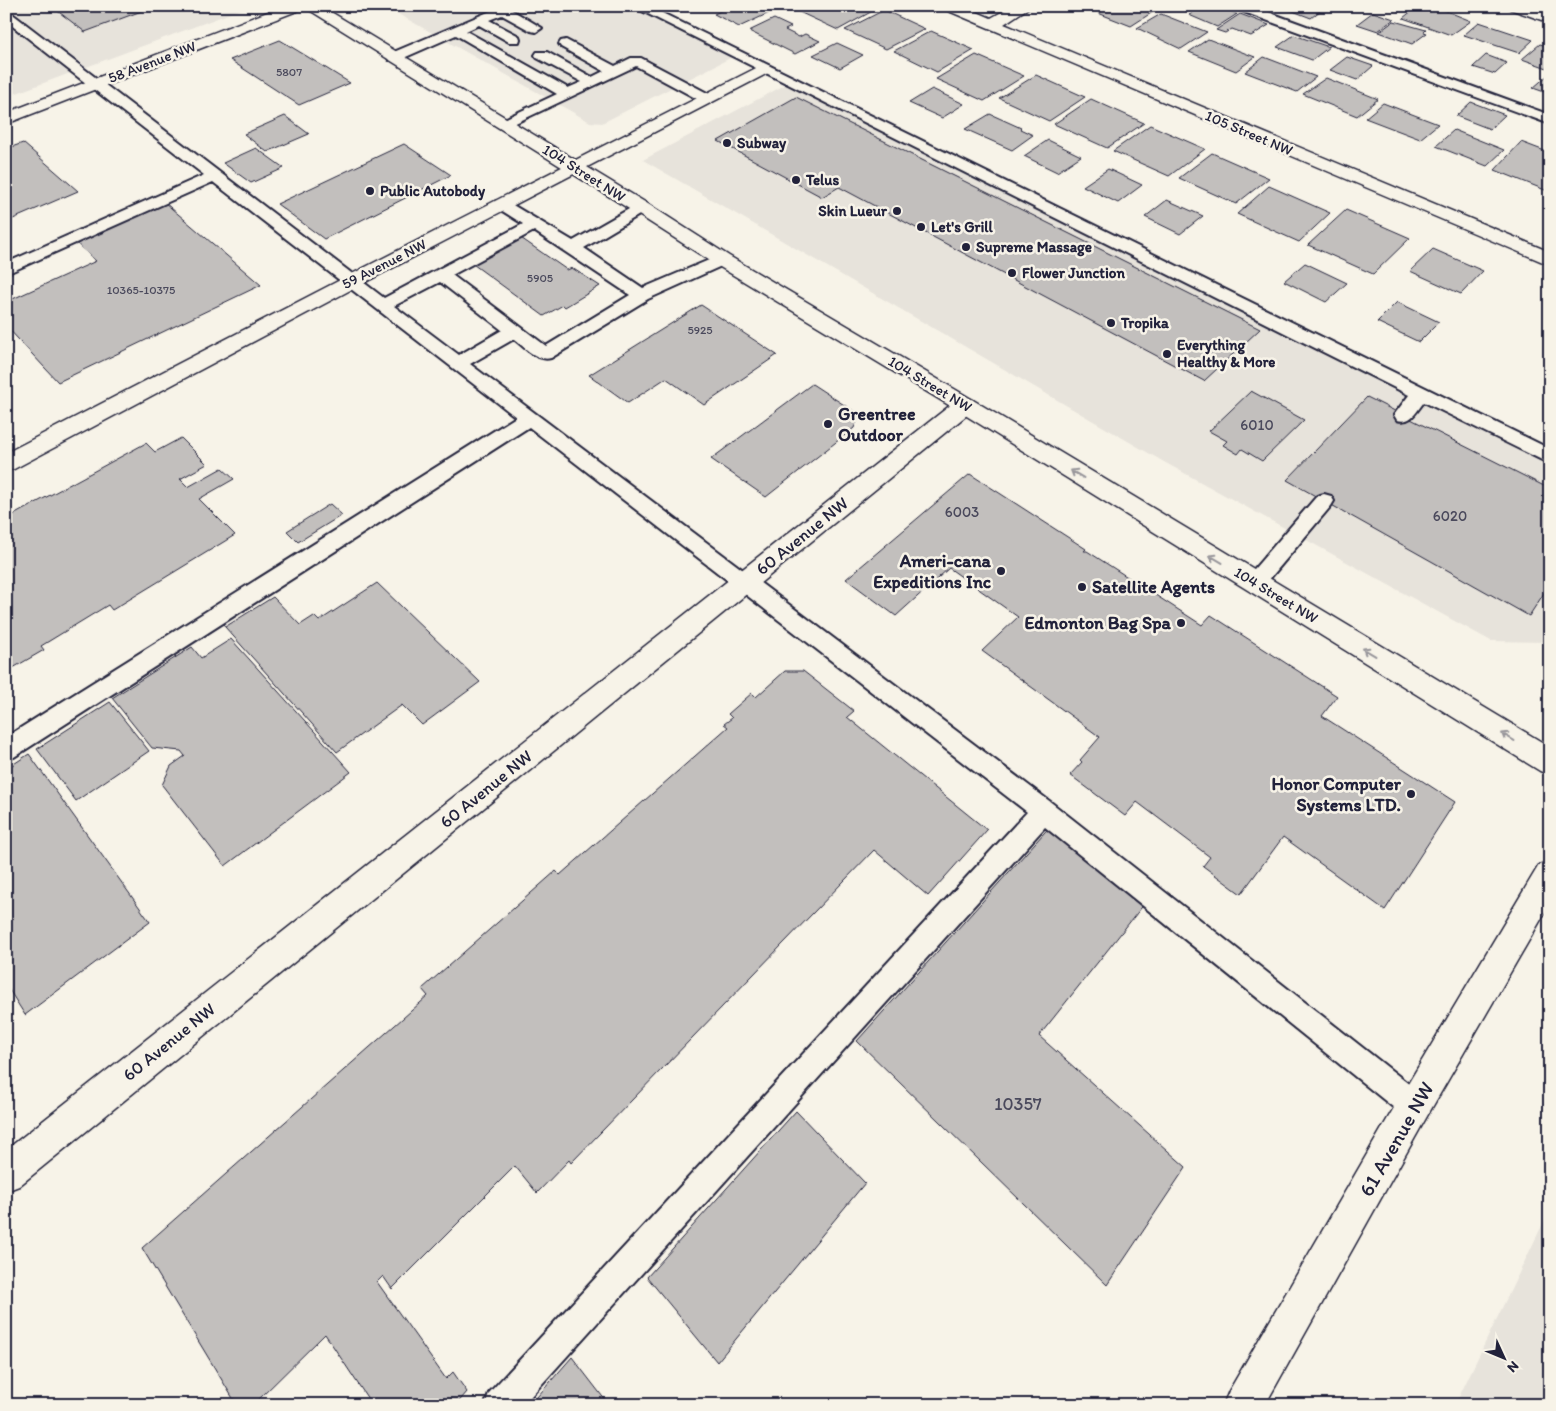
<svg xmlns="http://www.w3.org/2000/svg" width="1556" height="1411" font-family="Itim,sans-serif">
<rect width="100%" height="100%" fill="#f7f3e8"/>
<filter id="ink" filterUnits="userSpaceOnUse"><feTurbulence type="fractalNoise" baseFrequency=".02" numOctaves="2"/><feDisplacementMap in="SourceGraphic" scale="10" xChannelSelector="R" yChannelSelector="G"/><feConvolveMatrix kernelMatrix="1 2 1 2 8 2 1 2 1" color-interpolation-filters="sRGB"/></filter>
<g filter="url(#ink)">
<path fill="#e7e3db" d="M6 6H246L247 7 6 97Z
M384 6H647L742 52 602 123 590 122Z
M796 79 1550 447V642L1491 641 1164 462 643 160Z
M1550 1209V1405H1455Z"/>
<path fill="#c2bfbd" stroke="#22223b" d="M51 6H155L85 32Z
M731 6H755L769 13 739 27 714 14Z
M807 6H873L878 8 838 30 797 11Z
M1109 6H1162L1131 26 1098 13Z
M1203 6H1216L1237 14 1217 27 1189 15Z
M1287 6H1310L1321 10 1311 18 1285 8Z
M1418 6H1434L1471 21 1451 35 1403 18Z
M884 10 925 29 886 49 845 30Z
M1373 12 1394 19 1378 31 1357 24Z
M1161 14 1207 32 1181 49 1137 28Z
M1240 14 1269 25 1251 36 1232 29 1225 33 1216 30Z
M774 19 791 27 785 30 799 37 805 34 820 41 795 54 749 31Z
M1394 21 1426 30 1424 32 1427 33 1412 44 1379 32Z
M1479 22 1533 40 1519 53 1464 35Z
M931 31 974 50 937 72 894 51Z
M1294 35 1329 47 1312 60 1277 47Z
M1208 39 1255 57 1236 71 1189 52Z
M280 40 308 57 350 83 299 105 230 60Z
M837 43 863 55 840 68 813 55Z
M1540 44 1550 47V69L1522 59Z
M976 55 1024 76 984 101 936 79Z
M1486 55 1507 63 1495 74 1473 67Z
M1264 57 1316 77 1297 92 1245 72Z
M1347 57 1373 66 1357 80 1330 70Z
M1036 75 1085 97 1049 121 999 98Z
M1548 75 1550 94 1533 88Z
M1326 78 1378 99 1357 116 1303 94Z
M932 89 964 104 942 118 909 103Z
M796 97 1260 329 1204 381 839 187 822 197 718 141Z
M1091 99 1144 123 1107 148 1054 124Z
M1471 102 1505 115 1490 129 1456 116Z
M1383 103 1438 124 1420 139 1365 118Z
M990 114 1021 128 1020 129 1033 135 1012 150 965 129Z
M285 116 309 134 267 152 244 134Z
M1150 125 1205 149 1169 176 1113 151Z
M1454 130 1504 150 1487 166 1436 146Z
M1048 140 1081 156 1057 172 1024 156Z
M1521 142 1550 153V192L1495 170Z
M23 143 78 191 6 222V149Z
M404 144 451 175 324 239 277 204Z
M256 148 284 168 251 183 223 163Z
M1212 153 1269 178 1236 204 1179 178Z
M1108 169 1142 185 1118 203 1083 186Z
M1269 186 1330 213 1299 242 1237 214Z
M1167 200 1203 216 1180 234 1145 217Z
M164 202 261 285 58 382 6 326V302L96 261 75 242Z
M1346 210 1410 238 1373 274 1308 245Z
M518 236 567 270 572 268 600 286 565 307 563 305 544 316 470 262Z
M1433 249 1483 271 1461 294 1410 271Z
M1305 263 1347 283 1326 302 1284 281Z
M1397 302 1439 322 1419 342 1377 322Z
M701 305 777 355 704 405 666 378 628 403 589 375Z
M812 384 855 412 857 421 854 428 766 497 711 459Z
M1251 391 1304 420 1262 461 1242 449 1238 454 1223 445 1227 441 1209 431Z
M1367 397 1550 489V584L1529 616 1287 480Z
M181 438 207 464 180 479 188 487 222 468 234 479 199 499 235 535 112 610 108 605 41 646 44 650 6 672V519L146 443 155 452Z
M970 474 1086 549 1084 551H1087L1202 625 1211 615 1337 696 1322 716 1455 802 1385 910 1283 837 1241 894 1203 866 1210 857 1137 802 1125 816 1070 775 1082 762 1080 760 1100 737 982 651 1018 617 949 568 896 616 846 579Z
M330 504 342 515 298 542 287 531Z
M377 583 480 682 422 725 402 705 337 752 225 627 273 597 300 625 314 616 319 621Z
M231 639 351 772 225 866 162 785 171 766 185 756 181 751 152 748 112 698 192 647 201 658Z
M785 671H803L854 711 847 717 987 830 928 896 874 850 571 1163 569 1160 537 1193 515 1166 392 1289 383 1276 377 1282 446 1379 453 1372 467 1392 456 1405H372L325 1334 253 1405H237L142 1248 428 996 422 989 556 871 560 875 728 727 724 724 732 718 728 714 752 693 756 697Z
M110 702 149 751 76 801 37 749Z
M29 754 150 922 25 1015 6 985V769Z
M1053 823 1149 898 1039 1036 1186 1167 1107 1285 857 1041Z
M796 1111 865 1183 717 1362 647 1277Z
M572 1357 609 1405H530Z"/>
<g fill="none" stroke-linecap="round" stroke-linejoin="round">
<g stroke="#22223b" stroke-width="4">
<path id="lane" d="M489 6H505L542 28 536 32 531 31 502 15 489 20 519 36 520 39 519 42H509L479 25 466 31 568 88 582 82 537 58 535 55 537 52H547L592 77 604 71 561 47 559 44 561 41 566 40 615 66 631 58H641L711 95 713 98 711 101H701L636 66 505 128 500 127 498 124 500 121 557 94 456 35 399 60H389L387 57 389 54 493 10Z
M632 6H648L1550 449V464L1424 402C1416 412 1411 424 1397 420L1394 415 1409 395Z
M1234 6H1252L1550 115V124L1236 9Z
M6 11 10 12 384 298 523 224 496 207 493 204 496 201H506L573 241 636 205H646L649 208 646 211 584 248 643 288 716 257H728L730 260 728 263 648 299 551 358C537 362 524 347 514 339L470 364 1052 803 1424 1096 1428 1106 1424 1116 1414 1120 1404 1116 1045 827 523 1405H485L489 1393 1027 812 529 427 14 757 6 760V737L516 417 213 182 6 274V263L204 175 6 21ZM534 231 630 295 546 346 452 275ZM440 282 502 330 459 355 394 306Z
M1324 494 1331 496 1334 501 1331 506 1262 588 1255 590 1248 588 1245 582 1248 576 1317 496Z"/>
</g>
<g stroke="#22223b" stroke-width="3">
<path id="street" d="M283 6H304L302 9 6 124V113Z
M942 6H963L991 18 1012 6H1031L1004 24 1550 252V265L944 9Z
M1508 6H1531L1550 13V23L1510 9Z
M764 64 770 66 772 69 770 72 358 286 14 469 6 471V453L344 278Z
M965 397 973 400 976 405 973 410 19 1186 6 1191V1150L957 400Z"/>
</g>
<g stroke="#22223b" stroke-width="3">
<path id="secondary" d="M303 6H321L648 204 729 256 973 400 1550 747V775L1540 771 957 410 715 264 634 212Z
M1550 861V904L1426 1118 1265 1405H1223L1229 1391 1402 1094 1539 865Z"/>
</g>
<use href="#lane" fill="#f7f3e8" fill-rule="evenodd"/>
<use href="#street" fill="#f7f3e8" fill-rule="evenodd"/>
<use href="#secondary" fill="#f7f3e8" fill-rule="evenodd"/>
</g>
<defs><path id="oneway-shaft" d="M-6 0H5M1.5-3L5.5 0L1.5 3" fill="none" stroke-width="1.6" stroke-linecap="round" stroke-linejoin="round" transform="scale(1.25)"/></defs>
<g stroke="#97959a">
<use href="#oneway-shaft" transform="translate(1077 474) rotate(-149)"/>
<use href="#oneway-shaft" transform="translate(1216 559) rotate(-149)"/>
<use href="#oneway-shaft" transform="translate(1369 652) rotate(-149)"/>
<use href="#oneway-shaft" transform="translate(1508 737) rotate(-149)"/>
</g>
</g>
<g fill="#22223b" stroke="#f7f3e8" stroke-width="2">
<circle cx="727" cy="143" r="5"/>
<circle cx="796" cy="180" r="5"/>
<circle cx="370" cy="191" r="5"/>
<circle cx="897" cy="211" r="5"/>
<circle cx="921" cy="227" r="5"/>
<circle cx="966" cy="247" r="5"/>
<circle cx="1012" cy="273" r="5"/>
<circle cx="1111" cy="323" r="5"/>
<circle cx="1167" cy="354" r="5"/>
<circle cx="828" cy="424" r="5"/>
<circle cx="1001" cy="571" r="5"/>
<circle cx="1082" cy="587" r="5"/>
<circle cx="1181" cy="623" r="5"/>
<circle cx="1411" cy="794" r="5"/>
</g>
<g text-anchor="middle" dominant-baseline="central" stroke-width="5" stroke-linejoin="round" paint-order="stroke">
<g font-size="12" fill="#4a495c">
<text x="289" y="72">5807</text>
<text x="540" y="278">5905</text>
<text x="141" y="290">10365-10375</text>
<text x="700" y="330">5925</text>
</g>
<g font-size="15" fill="#22223b" stroke="#f7f3e8">
<text transform="translate(152 62) rotate(-21)">58 Avenue NW</text>
<text transform="translate(1249 133) rotate(23)">105 Street NW</text>
<text transform="translate(584 173) rotate(32)">104 Street NW</text>
<text transform="translate(384 264) rotate(-27)">59 Avenue NW</text>
<text transform="translate(930 384) rotate(31)">104 Street NW</text>
<text transform="translate(1276 595) rotate(31)">104 Street NW</text>
</g>
<g font-size="15" font-weight="bold" fill="#22223b" stroke="#f7f3e8" text-anchor="start">
<text x="737" y="143">Subway</text>
<text x="806" y="180">Telus</text>
<text x="380" y="191">Public Autobody</text>
<text x="887" y="211" text-anchor="end">Skin Lueur</text>
<text x="931" y="227">Let's Grill</text>
<text x="976" y="247">Supreme Massage</text>
<text x="1022" y="273">Flower Junction</text>
<text x="1121" y="323">Tropika</text>
<text x="1177" y="345">Everything<tspan x="1177" dy="17">Healthy &amp; More</tspan></text>
</g>
<g font-size="15" fill="#4a495c">
<text x="1257" y="425">6010</text>
<text x="962" y="512">6003</text>
<text x="1450" y="516">6020</text>
</g>
<g font-size="18" font-weight="bold" fill="#22223b" stroke="#f7f3e8" text-anchor="end">
<text x="838" y="414" text-anchor="start">Greentree<tspan x="838" dy="21">Outdoor</tspan></text>
<text x="991" y="561">Ameri-cana<tspan x="991" dy="21">Expeditions Inc</tspan></text>
<text x="1092" y="587" text-anchor="start">Satellite Agents</text>
<text x="1171" y="623">Edmonton Bag Spa</text>
<text x="1401" y="784">Honor Computer<tspan x="1401" dy="21">Systems LTD.</tspan></text>
</g>
<g font-size="18" fill="#22223b" stroke="#f7f3e8">
<text transform="translate(802 536) rotate(-39)">60 Avenue NW</text>
<text transform="translate(486 789) rotate(-39)">60 Avenue NW</text>
<text transform="translate(169 1042) rotate(-39)">60 Avenue NW</text>
</g>
<g font-size="18" fill="#4a495c">
<text x="1018" y="1104">10357</text>
</g>
<g font-size="21" fill="#22223b" stroke="#f7f3e8">
<text transform="translate(1396 1139) rotate(-60)">61 Avenue NW</text>
</g>
</g>
<rect width="1556" height="1411" fill="none" stroke="#f7f3e8" stroke-width="25"/>
<rect x="12" y="12" width="1531" height="1386" fill="none" stroke="#22223b" stroke-width="2" filter="url(#ink)"/>
<g transform="translate(1504 1358) rotate(134)" stroke="#f7f3e8" stroke-width="4" paint-order="stroke">
<path d="M0-4L9 19L0 12L-9 19Z" fill="#22223b"/>
<text y="-8" font-size="14" font-weight="bold" text-anchor="middle" fill="#22223b">N</text>
</g>
</svg>
